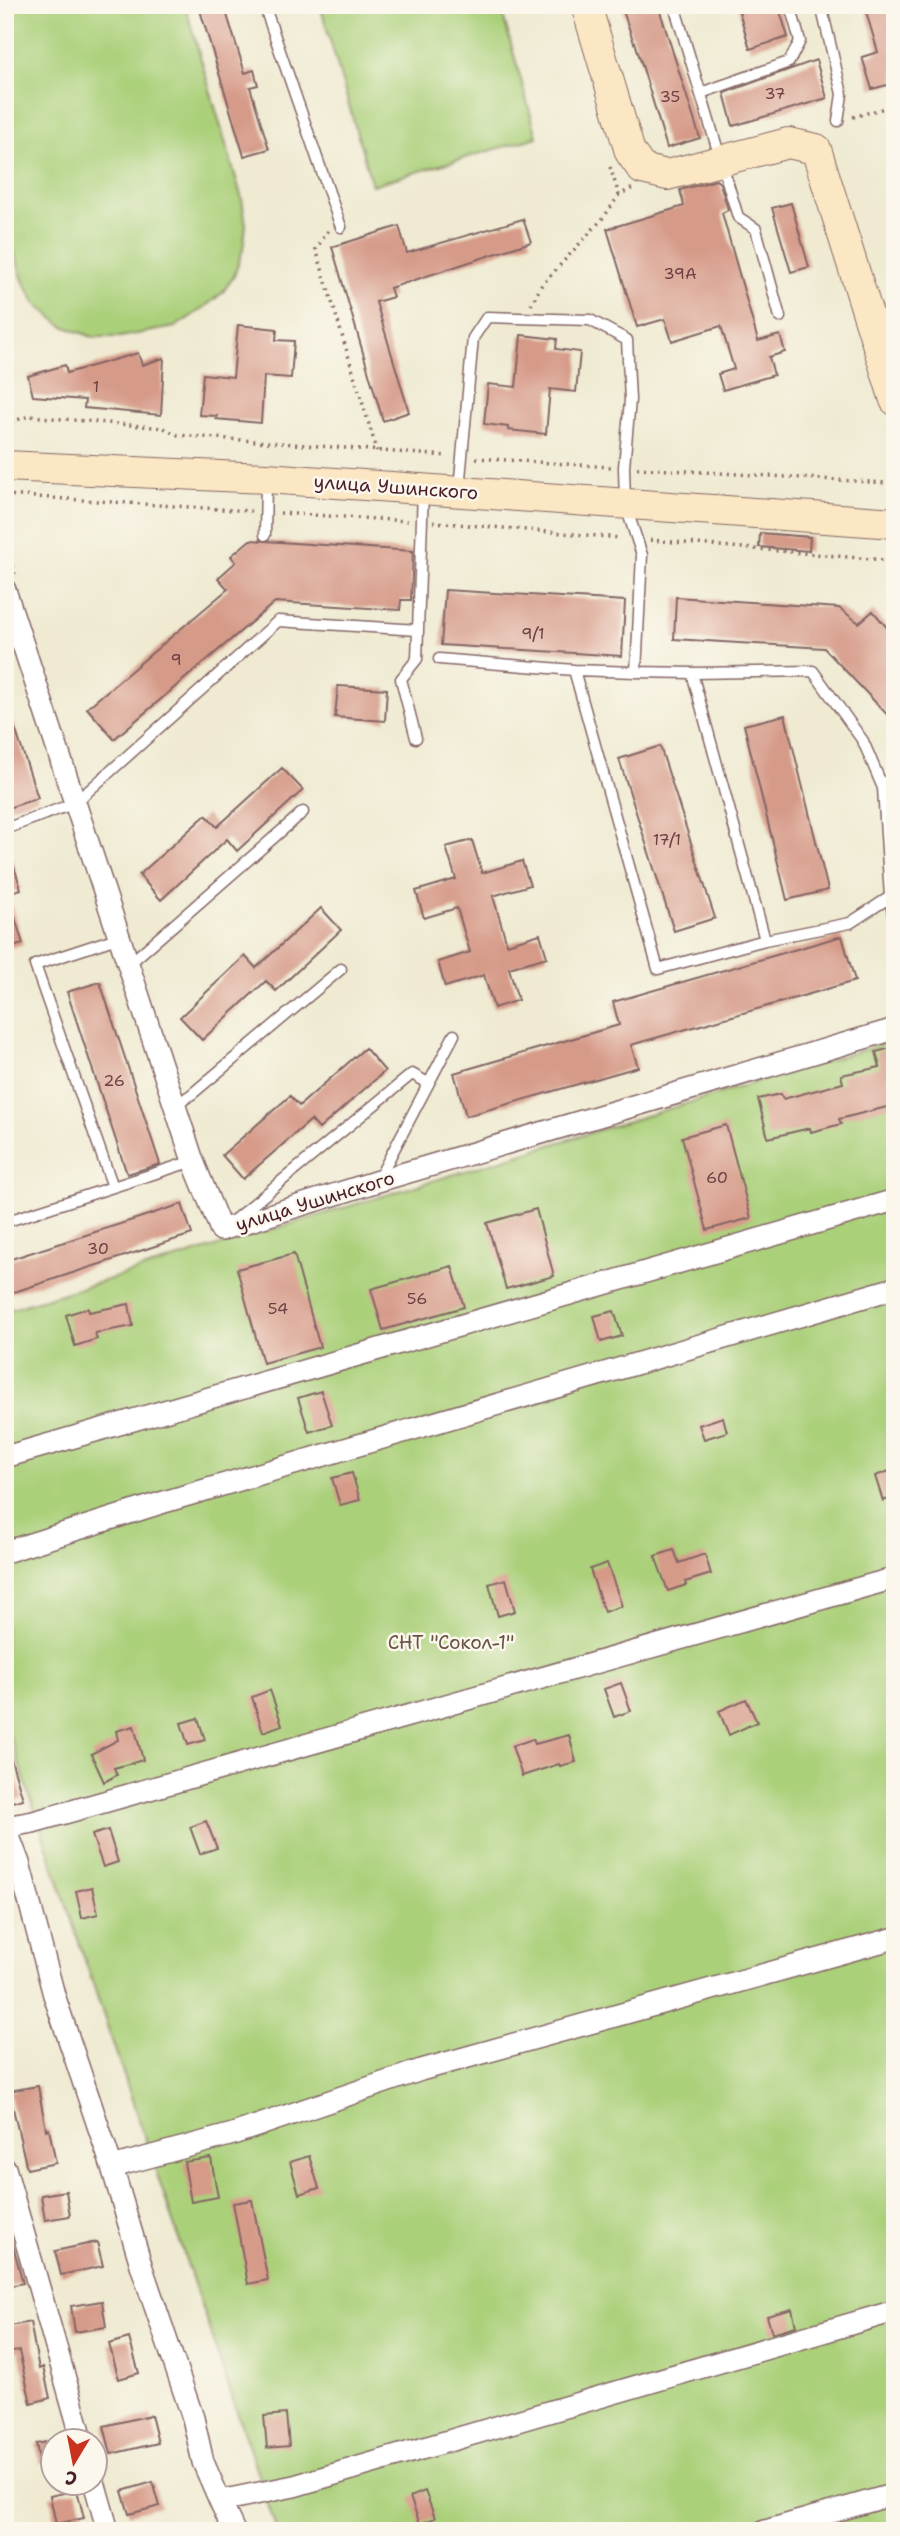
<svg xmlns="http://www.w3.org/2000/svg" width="900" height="2536" font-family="'Shantell Sans',sans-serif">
<rect width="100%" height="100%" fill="#fbf7ec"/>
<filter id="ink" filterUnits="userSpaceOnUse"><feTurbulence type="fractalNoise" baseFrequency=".0143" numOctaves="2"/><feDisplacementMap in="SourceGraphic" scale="14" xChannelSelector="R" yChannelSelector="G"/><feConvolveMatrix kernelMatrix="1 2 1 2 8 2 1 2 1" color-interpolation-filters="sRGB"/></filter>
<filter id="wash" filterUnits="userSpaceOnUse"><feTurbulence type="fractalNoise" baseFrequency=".00686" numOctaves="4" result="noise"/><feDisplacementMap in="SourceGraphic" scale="28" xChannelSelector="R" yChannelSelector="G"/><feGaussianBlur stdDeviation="1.57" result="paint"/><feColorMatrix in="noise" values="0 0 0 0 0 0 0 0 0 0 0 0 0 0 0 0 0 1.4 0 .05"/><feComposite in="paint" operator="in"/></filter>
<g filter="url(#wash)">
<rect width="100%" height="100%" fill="#efead1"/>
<path fill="#abd07a" stroke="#7a7852" stroke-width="2" d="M5 5H185L242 199 246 225 243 249 234 276 222 293 202 309 175 327 120 337H93L63 326 36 304 23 280 5 223Z
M320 5H500L537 137 372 185Z
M895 1040V2531H277L5 1722V1311Z"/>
<g id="blocks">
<path fill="#d69a88" d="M214 5H224L245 73 254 70 258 85 250 87 269 149 244 156 200 10Z
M621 5H658L700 138 667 148 635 42 634 43Z
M737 5H778L788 37 750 49Z
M864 5H895V83L872 89 862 57 878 52Z
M816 60 827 98 733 126 724 93Z
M716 180 720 183 728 210 722 213 758 341 780 335 785 352 769 357 774 375 723 390 718 374 734 369 721 326 672 341 665 319 637 327 607 229 684 206 680 190Z
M791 203 809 267 791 272 772 208Z
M523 219 531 242 390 288 393 297 376 302 409 412 383 421 332 247 399 226 407 253Z
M238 325 277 329 276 340 294 341 291 378 264 376 261 423 216 419 217 416 199 415 203 374 233 377Z
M521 335 557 339 556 349 580 352 576 392 550 389 546 434 508 430V427L484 424 488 384 516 387Z
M138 353 142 365 164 358 161 415 84 408 85 400 33 396 28 376 65 365 67 373Z
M760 533 810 537 809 551 759 547Z
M250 540 413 551 411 600H401L400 610 275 602 114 739 87 708 228 589 218 578 236 562 231 556Z
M445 590 625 601 622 656 441 645Z
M676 597 839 608 859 623 873 611 895 637V723L824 648 674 639Z
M338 686 387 689 385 721 335 717Z
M8 707 38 798 5 809V708Z
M785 715 828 890 787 900 744 725Z
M660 746 715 918 674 931 619 759Z
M282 768 303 790 237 851 227 839 161 900 139 875 206 815 217 827Z
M472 840 482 873 522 861 530 885 493 896 507 944 540 934 547 957 509 968 518 1000 494 1008 484 975 445 987 438 962 470 952 457 908 424 918 416 891 456 879 446 847Z
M9 850 21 889 5 894V851Z
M9 898 23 944 5 949V899Z
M321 908 341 930 276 991 266 981 202 1040 180 1017 245 956 256 968Z
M842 936 855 981 631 1045 638 1067 466 1116 454 1073 619 1025 613 1002Z
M100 982 160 1164 127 1174 67 992Z
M895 1047V1105L839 1119 841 1124 811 1132 810 1128 768 1138 758 1099 781 1094 783 1099 843 1083 841 1075 880 1067 876 1052Z
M365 1048 385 1071 319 1129 311 1120 243 1179 222 1155 290 1096 299 1106Z
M726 1125 751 1218 707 1230 682 1137Z
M182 1204 192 1234 5 1295V1261Z
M536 1209 554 1276 506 1289 487 1223Z
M294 1254 320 1347 263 1363 237 1269Z
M452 1266 464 1307 383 1330 371 1289Z
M129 1304 133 1326 95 1333 97 1339 75 1346 66 1315 88 1308 89 1312Z
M614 1311 622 1336 601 1342 594 1316Z
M321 1391 332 1425 309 1432 298 1398Z
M723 1417 727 1432 704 1439 699 1425Z
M892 1470 895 1478V1497L883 1501 875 1476Z
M352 1473 360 1500 340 1505 332 1478Z
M674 1550 679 1563 705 1554 711 1574 685 1582 686 1585 668 1591 655 1556Z
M607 1563 622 1606 604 1612 590 1569Z
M506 1579 515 1611 498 1616 489 1584Z
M621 1683 631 1711 614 1717 604 1689Z
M270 1690 282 1725 263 1732 252 1697Z
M746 1699 757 1722 729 1735 719 1711Z
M198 1718 205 1740 188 1745 181 1723Z
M134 1726 143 1760 114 1768 117 1775 104 1782 91 1754 118 1740 116 1731Z
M569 1735 576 1762 560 1766 559 1764 522 1776 512 1746 533 1739 535 1744Z
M5 1753H9L23 1799 5 1804Z
M206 1821 217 1848 200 1854 190 1827Z
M108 1830 118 1862 103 1867 92 1835Z
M92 1887 98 1914 82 1918 76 1891Z
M38 2086 46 2130 49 2129 56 2163 27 2169 9 2091Z
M309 2156 319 2188 299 2194 290 2162Z
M211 2158 218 2197 191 2202 184 2162Z
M66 2191 70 2216 45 2220 41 2195Z
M252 2200 268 2280 248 2284 233 2203Z
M9 2231 23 2283 5 2287V2232Z
M97 2242 103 2266 61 2275 55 2251Z
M102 2301 106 2327 75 2332 71 2306Z
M792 2309 796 2326 772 2333 767 2316Z
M30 2322 39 2369 43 2367 50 2398 31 2403 19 2351 5 2353V2327Z
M129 2338 139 2373 119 2379 109 2344Z
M286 2414 289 2446 267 2448 264 2416Z
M151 2415 158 2443 111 2454 104 2426Z
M52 2441V2461L40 2464 36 2444Z
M153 2482 160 2506 129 2514 122 2491Z
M77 2490 84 2518 56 2524 50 2496Z
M425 2491 435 2518 420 2524 410 2497Z"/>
</g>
</g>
<g filter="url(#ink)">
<use href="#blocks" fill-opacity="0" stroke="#846665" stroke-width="2"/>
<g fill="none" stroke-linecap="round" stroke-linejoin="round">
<g stroke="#846665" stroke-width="13">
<path id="lane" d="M264 5 341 227
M674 5 738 217 756 229 780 317
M821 5 842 94 838 121
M701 93 789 62 800 41 790 5
M459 489 473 338 487 317 590 320 627 340 630 400 624 467 625 504 642 555 636 672 692 673 765 940 850 923 890 897 883 788 895 784
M265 535 266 482
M439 659 574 670
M636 672 574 670 658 969 765 940
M692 673 813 671 863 741 883 788
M416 738 401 679 417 659 418 630
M5 829 75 803 278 621 418 630 423 492
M890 897 895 926
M129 964 303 812
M175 1106 192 1094 341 969
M379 1178 454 1035
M113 1187 35 965 120 937
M234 1220 412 1074 428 1083
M5 1222 193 1161"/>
</g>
<g stroke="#846665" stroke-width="24">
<path id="street" d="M5 590 193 1161 221 1230 378 1181 895 1029
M5 1457 895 1200
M5 1552 164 1502 895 1288
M5 1826 19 1863 54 1995 112 2167 233 2134 421 2070 895 1938
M5 1827 33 1822 895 1578
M112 2167 142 2268 193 2418 203 2462 220 2501 294 2486 895 2311
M5 2168 83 2442
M94 2482 108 2531
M220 2501 234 2531
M765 2531 895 2494"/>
</g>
<g stroke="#846665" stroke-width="32">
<path id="secondary" d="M586 5 630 152 642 169 667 175 788 143 816 149 895 400
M5 466 266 478 895 523"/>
</g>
<path stroke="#846665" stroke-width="3.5" stroke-dasharray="2 5" stroke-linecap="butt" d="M853 117 895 105
M610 167 619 195
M328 231 316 249 377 451
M531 305 541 286 604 217 619 195 633 188
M5 424 29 416 164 428 178 435 447 456
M476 458 611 467
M637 468 887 483 895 480
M5 495 251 511
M280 513 408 521
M433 522 621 538
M5 539 15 574
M650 540 895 561"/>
<use href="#lane" stroke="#fff" stroke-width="10"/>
<use href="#street" stroke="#fff" stroke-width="21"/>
<use href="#secondary" stroke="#fbe7c3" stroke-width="30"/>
</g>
</g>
<g text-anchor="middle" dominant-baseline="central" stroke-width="5" stroke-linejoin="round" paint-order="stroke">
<g font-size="16" fill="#6d3e42">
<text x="775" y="93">37</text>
<text x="670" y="96">35</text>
<text x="680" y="273">39А</text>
<text x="96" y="386">1</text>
<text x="533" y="633">9/1</text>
<text x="176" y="659">9</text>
<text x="667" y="839">17/1</text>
<text x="114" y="1080">26</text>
<text x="717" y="1177">60</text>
<text x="98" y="1248">30</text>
<text x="417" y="1298">56</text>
<text x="278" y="1308">54</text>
</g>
<g font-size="19" fill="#4a1f2b" stroke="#fbf7ec">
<text transform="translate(396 487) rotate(4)">улица Ушинского</text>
<text transform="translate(315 1201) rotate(-17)">улица Ушинского</text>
</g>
<g font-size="19" fill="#675443" stroke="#fbf7ec">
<text x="451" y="1642">СНТ "Сокол-1"</text>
</g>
</g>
<rect width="900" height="2536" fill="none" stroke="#fbf7ec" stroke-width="28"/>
<g transform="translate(74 2462) rotate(190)"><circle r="33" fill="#fbf7ec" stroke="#b4a19f" stroke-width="2"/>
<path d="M0-5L12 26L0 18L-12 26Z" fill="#c8321e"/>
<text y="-10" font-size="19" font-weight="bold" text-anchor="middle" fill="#4a1f2b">С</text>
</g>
</svg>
